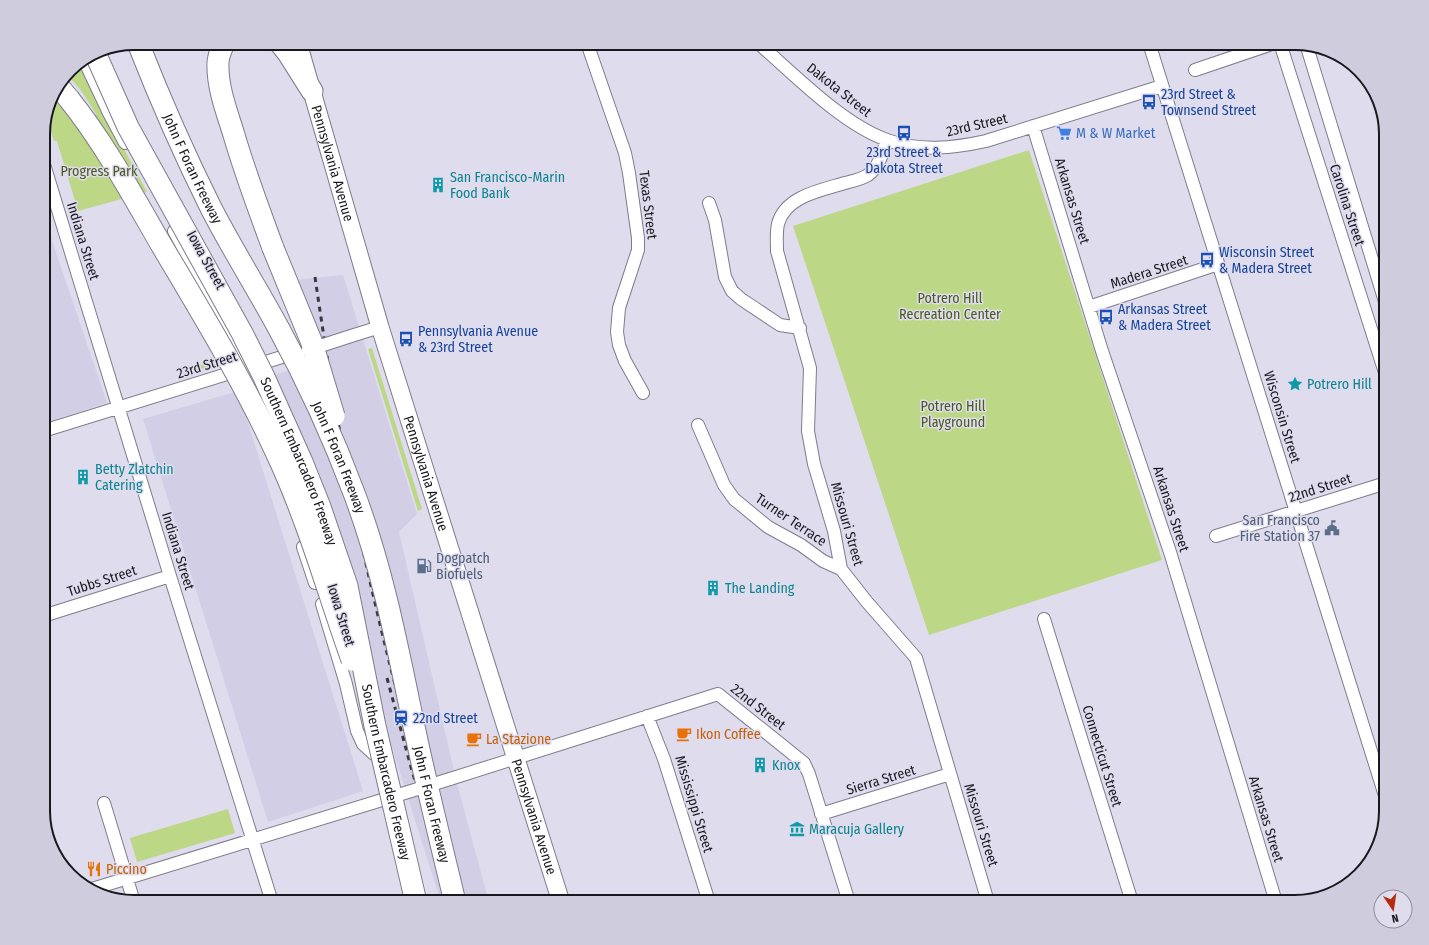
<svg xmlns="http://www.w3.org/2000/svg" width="1429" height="945" font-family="'Fira Sans Condensed',sans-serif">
<rect width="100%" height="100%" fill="#dfdcee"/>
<path fill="#d1cee6" d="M43 214 107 403 43 423Z
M343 275 417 514 399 532 457 784 489 902H441L274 375 305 365 294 280Z
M238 391 363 791 268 822 143 419Z"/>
<path fill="#bcd785" d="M84 60 107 117 147 192 78 211 57 141H54L46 118 50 99 55 92 83 128 96 114 82 92 67 74 70 70Z
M1029 150 1162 560 929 635 793 226Z
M372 348 422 509 418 511 368 349Z
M214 361 215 365 187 373 186 370Z
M228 809 235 833 137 862 130 838Z"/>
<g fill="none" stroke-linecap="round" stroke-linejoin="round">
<g stroke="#7e7c8c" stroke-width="14">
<path id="street" d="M587 43 625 153 629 173 638 238V250L619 308 617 332 619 345 625 361 643 393
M758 43C795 75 842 124 887 140 919 152 954 148 986 141L1162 86
M1149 43 1386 799
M1280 43 1386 376
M1307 47 1386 305
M84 60 109 113 125 143
M1195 70 1275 43
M1033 126 1102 351 1170 552 1276 902
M887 140C883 152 879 167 868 175 862 179 853 181 845 183 822 190 785 196 778 224 776 233 777 242 777 251L810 368 808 431 814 464 834 531 841 569 867 602 916 658 988 902
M43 161 170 576 272 902
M709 203 715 220 725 277 732 291 741 299 780 325 800 328
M174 231 248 368 259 398
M1089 307 1218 264
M351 336 380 327
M698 425 724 485 734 499 768 527 801 545 823 561 841 569
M43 431 298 352
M1216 536 1386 483
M303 547 315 583
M322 604 346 684 357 731 363 744 374 754
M43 616 170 576
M1044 619 1132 902
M647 716 664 759 709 902
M450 779 718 694 804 763 809 774 849 902
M104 803 134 902
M821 814 950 774
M92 889 395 796"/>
</g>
<g stroke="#7e7c8c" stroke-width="19">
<g id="secondary">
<path id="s1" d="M298 43 380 327 561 902"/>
</g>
</g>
<g stroke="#7e7c8c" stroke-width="23">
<path id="highway" d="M224 43C221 50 218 56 218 63 217 87 227 112 234 135 245 173 259 210 273 248
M280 43 288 53 312 91
M59 87 69 99"/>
</g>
<use href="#street" stroke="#fff" stroke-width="12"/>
<use href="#secondary" stroke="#fff" stroke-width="17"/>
<use href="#highway" stroke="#fff" stroke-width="21"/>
<path stroke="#393840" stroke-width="3" stroke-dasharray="5 5" stroke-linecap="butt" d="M315 277C331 388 350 498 376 607 399 707 428 805 460 902
M387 678 412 771 453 902"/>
<g stroke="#7e7c8c" stroke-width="14" stroke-linecap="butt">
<path id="street-bridge" d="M308 350 351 336
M395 796 450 779"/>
</g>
<g stroke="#7e7c8c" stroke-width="23" stroke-linecap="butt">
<g id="highway-bridge">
<path id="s2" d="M138 43C160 99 184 154 211 208 232 249 257 288 279 329 308 382 333 437 354 493 381 564 396 639 411 712 424 776 440 839 455 902"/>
<path id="s3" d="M95 53 128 127 242 333 264 377 302 462 320 507 347 586 375 726 416 902"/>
<path d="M69 99C105 144 133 196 162 246 204 317 247 387 281 463 309 525 329 595 352 660"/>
<path d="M273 248 312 343 334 416"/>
</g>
</g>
<use href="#street-bridge" stroke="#fff" stroke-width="12"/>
<use href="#highway-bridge" stroke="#fff" stroke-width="21"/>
</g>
<defs>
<g id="bus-bare" transform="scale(1.2)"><path d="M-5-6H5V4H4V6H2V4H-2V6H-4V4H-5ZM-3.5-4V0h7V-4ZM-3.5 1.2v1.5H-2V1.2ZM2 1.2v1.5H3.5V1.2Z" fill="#1a4fb4" stroke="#dfdcee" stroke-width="2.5" paint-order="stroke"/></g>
<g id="supermarket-bare" transform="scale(1.2)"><path d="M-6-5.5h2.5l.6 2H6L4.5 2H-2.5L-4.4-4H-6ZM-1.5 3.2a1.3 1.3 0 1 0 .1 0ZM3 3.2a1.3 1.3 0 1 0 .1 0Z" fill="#3f7fe0" stroke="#dfdcee" stroke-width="2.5" paint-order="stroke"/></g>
<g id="building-bare" transform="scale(1.2)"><path d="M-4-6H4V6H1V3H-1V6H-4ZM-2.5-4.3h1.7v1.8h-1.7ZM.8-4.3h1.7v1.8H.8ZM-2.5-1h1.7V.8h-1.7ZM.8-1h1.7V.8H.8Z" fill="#0f9aa8" stroke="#dfdcee" stroke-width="2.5" paint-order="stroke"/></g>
<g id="sight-bare" transform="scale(1.2)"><path d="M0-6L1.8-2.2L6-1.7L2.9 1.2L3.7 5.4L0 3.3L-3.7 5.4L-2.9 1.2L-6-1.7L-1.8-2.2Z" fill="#0f9aa8" stroke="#dfdcee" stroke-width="2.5" paint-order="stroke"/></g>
<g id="civic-bare" transform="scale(1.2)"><path d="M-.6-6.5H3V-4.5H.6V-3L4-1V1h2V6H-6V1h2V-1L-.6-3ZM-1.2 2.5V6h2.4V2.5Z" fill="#5c6f8a" stroke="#dfdcee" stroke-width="2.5" paint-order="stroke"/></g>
<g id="fuel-bare" transform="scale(1.2)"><path d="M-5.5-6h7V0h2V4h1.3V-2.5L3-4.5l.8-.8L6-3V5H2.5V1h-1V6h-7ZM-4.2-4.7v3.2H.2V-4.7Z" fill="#5c6f8a" stroke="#dfdcee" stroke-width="2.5" paint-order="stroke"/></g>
<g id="station-bare" transform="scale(1.2)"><path d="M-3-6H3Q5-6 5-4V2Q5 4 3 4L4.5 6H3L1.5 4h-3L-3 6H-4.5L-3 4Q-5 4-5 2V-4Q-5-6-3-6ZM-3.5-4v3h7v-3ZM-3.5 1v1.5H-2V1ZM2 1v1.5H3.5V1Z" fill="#1a4fb4" stroke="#dfdcee" stroke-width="2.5" paint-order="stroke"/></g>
<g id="cafe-bare" transform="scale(1.2)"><path d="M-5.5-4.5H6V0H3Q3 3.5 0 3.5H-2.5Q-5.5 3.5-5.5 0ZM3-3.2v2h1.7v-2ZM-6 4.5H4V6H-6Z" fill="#e8710a" stroke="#dfdcee" stroke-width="2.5" paint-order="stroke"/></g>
<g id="museum-bare" transform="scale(1.2)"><path d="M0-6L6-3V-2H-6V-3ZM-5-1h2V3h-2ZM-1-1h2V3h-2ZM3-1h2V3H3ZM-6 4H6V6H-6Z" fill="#0f9aa8" stroke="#dfdcee" stroke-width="2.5" paint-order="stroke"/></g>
<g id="restaurant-bare" transform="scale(1.2)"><path d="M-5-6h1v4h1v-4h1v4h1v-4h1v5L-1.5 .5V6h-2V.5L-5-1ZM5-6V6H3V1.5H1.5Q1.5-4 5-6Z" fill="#e8710a" stroke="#dfdcee" stroke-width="2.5" paint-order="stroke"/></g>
</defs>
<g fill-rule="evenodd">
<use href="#bus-bare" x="1149" y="102"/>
<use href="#bus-bare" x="904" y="133"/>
<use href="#supermarket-bare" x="1064" y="133"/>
<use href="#building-bare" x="438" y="185"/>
<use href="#bus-bare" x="1207" y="260"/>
<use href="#bus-bare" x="1106" y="317"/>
<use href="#bus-bare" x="406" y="339"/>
<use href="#sight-bare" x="1295" y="384"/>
<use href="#building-bare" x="83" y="477"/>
<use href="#civic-bare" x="1332" y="528"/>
<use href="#fuel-bare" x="424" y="566"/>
<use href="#building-bare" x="713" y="588"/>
<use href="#station-bare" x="401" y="718"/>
<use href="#cafe-bare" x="684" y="734"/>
<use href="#cafe-bare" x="474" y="739"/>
<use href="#building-bare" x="760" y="765"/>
<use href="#museum-bare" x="797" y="829"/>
<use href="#restaurant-bare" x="94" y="869"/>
</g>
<g text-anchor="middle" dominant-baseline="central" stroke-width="3" stroke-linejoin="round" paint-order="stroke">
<g font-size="14" fill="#19181e" stroke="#dfdcee">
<text transform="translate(839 90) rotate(38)">Dakota Street</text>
<text transform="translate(977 125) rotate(-13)">23rd Street</text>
<text stroke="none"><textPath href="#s1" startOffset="125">Pennsylvania Avenue</textPath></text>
<text stroke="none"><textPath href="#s2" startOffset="137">John F Foran Freeway</textPath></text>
<text transform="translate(1072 201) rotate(73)">Arkansas Street</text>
<text transform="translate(648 205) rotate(83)">Texas Street</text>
<text transform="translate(1347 205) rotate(72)">Carolina Street</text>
<text transform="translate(83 241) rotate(73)">Indiana Street</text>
<text transform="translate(206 260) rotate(61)">Iowa Street</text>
<text transform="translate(1149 272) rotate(-18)">Madera Street</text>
<text transform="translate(207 365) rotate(-17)">23rd Street</text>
<text transform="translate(1282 417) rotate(73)">Wisconsin Street</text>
<text stroke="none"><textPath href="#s2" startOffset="461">John F Foran Freeway</textPath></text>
<text stroke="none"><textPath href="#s3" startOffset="457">Southern Embarcadero Freeway</textPath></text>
<text stroke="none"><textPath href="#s1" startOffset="449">Pennsylvania Avenue</textPath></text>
<text transform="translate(1320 488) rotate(-18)">22nd Street</text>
<text transform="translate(1171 509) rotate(72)">Arkansas Street</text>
<text transform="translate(791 520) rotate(34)">Turner Terrace</text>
<text transform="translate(847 524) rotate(74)">Missouri Street</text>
<text transform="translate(178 551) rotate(73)">Indiana Street</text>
<text transform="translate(102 581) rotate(-18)">Tubbs Street</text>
<text transform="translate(341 615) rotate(73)">Iowa Street</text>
<text transform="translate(758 707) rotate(38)">22nd Street</text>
<text transform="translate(1102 756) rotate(73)">Connecticut Street</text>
<text stroke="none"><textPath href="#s3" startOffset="781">Southern Embarcadero Freeway</textPath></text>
<text transform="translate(881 780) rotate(-17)">Sierra Street</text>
<text stroke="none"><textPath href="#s2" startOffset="821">John F Foran Freeway</textPath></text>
<text transform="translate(694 804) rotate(73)">Mississippi Street</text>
<text stroke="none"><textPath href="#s1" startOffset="809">Pennsylvania Avenue</textPath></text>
<text transform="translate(1266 819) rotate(73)">Arkansas Street</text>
<text transform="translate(981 825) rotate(73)">Missouri Street</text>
</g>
<g font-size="14" fill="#164399" stroke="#dfdcee" text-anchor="start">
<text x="1161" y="94">23rd Street &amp;<tspan x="1161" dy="16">Townsend Street</tspan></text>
<text x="904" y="152" text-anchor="middle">23rd Street &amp;<tspan x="904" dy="16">Dakota Street</tspan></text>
<text x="1219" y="252">Wisconsin Street<tspan x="1219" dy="16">&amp; Madera Street</tspan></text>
<text x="1118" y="309">Arkansas Street<tspan x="1118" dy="16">&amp; Madera Street</tspan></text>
<text x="418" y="331">Pennsylvania Avenue<tspan x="418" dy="16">&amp; 23rd Street</tspan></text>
<text x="413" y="718">22nd Street</text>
</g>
<g font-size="14" fill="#366cbe" stroke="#dfdcee" text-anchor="start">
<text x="1076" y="133">M &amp; W Market</text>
</g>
<g font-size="14" fill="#485a1d" stroke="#dfdcee">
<text x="99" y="171">Progress Park</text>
<text x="950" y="298">Potrero Hill<tspan x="950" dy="16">Recreation Center</tspan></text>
<text x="953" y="406">Potrero Hill<tspan x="953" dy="16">Playground</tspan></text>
</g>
<g font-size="14" fill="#0d838f" stroke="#dfdcee" text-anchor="start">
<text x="450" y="177">San Francisco-Marin<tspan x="450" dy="16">Food Bank</tspan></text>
<text x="1307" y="384">Potrero Hill</text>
<text x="95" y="469">Betty Zlatchin<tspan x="95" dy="16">Catering</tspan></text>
<text x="725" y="588">The Landing</text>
<text x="772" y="765">Knox</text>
<text x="809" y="829">Maracuja Gallery</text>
</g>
<g font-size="14" fill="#4e5e75" stroke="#dfdcee" text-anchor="end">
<text x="1320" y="520">San Francisco<tspan x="1320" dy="16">Fire Station 37</tspan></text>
<text x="436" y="558" text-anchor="start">Dogpatch<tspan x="436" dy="16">Biofuels</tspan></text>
</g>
<g font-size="14" fill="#c56008" stroke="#dfdcee" text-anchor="start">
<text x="696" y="734">Ikon Coffee</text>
<text x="486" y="739">La Stazione</text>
<text x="106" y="869">Piccino</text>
</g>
</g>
<path d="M0 0H1429V945H0ZM134 50H1295A84 84 0 0 1 1379 134V811A84 84 0 0 1 1295 895H134A84 84 0 0 1 50 811V134A84 84 0 0 1 134 50Z" fill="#cfccdd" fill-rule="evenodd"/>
<path fill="none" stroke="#19181e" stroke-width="2" d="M134 50H1295A84 84 0 0 1 1379 134V811A84 84 0 0 1 1295 895H134A84 84 0 0 1 50 811V134A84 84 0 0 1 134 50Z"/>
<g transform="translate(1393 909) rotate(167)"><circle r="19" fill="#dfdcee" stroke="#908e9b"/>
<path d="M0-3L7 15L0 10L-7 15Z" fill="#b62b0d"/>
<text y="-6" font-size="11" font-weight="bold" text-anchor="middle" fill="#19181e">N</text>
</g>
</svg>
